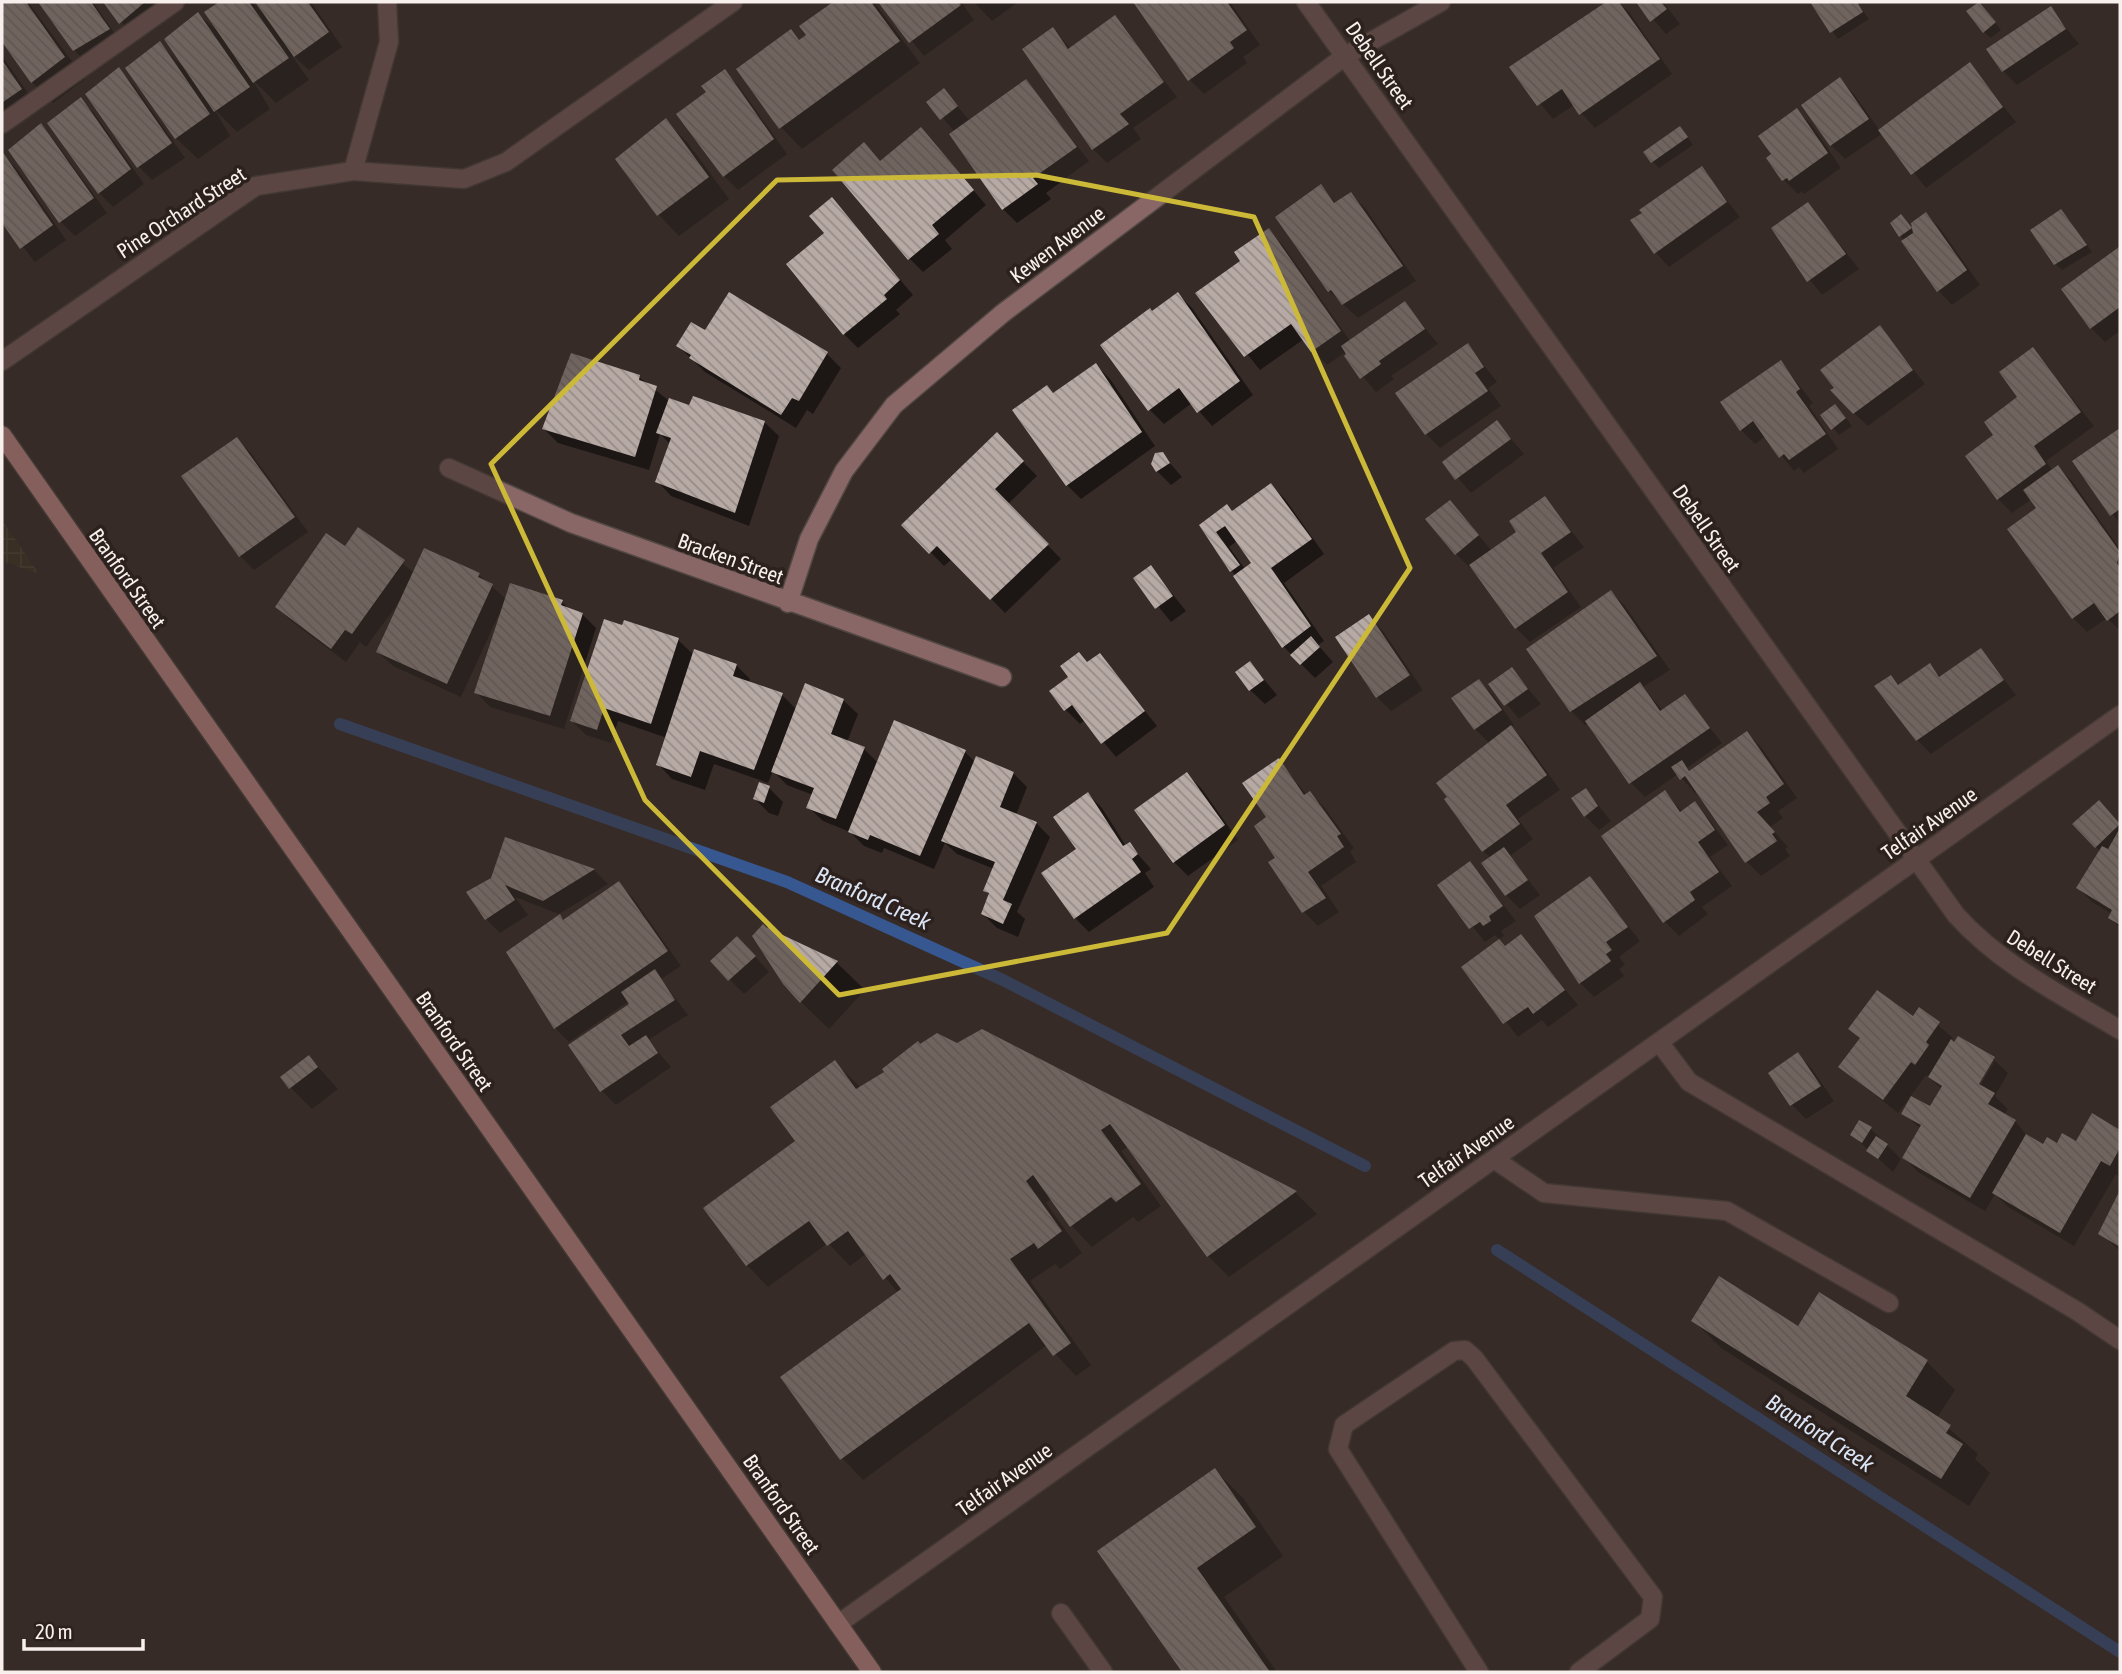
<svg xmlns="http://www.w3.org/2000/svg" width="2122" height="1674" font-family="'Asap Condensed',sans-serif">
<defs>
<pattern id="industrial-grid" width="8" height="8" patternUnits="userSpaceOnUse" patternTransform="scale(1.75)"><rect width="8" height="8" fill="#3c3423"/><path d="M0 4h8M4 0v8" fill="none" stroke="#4f4838"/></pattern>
<pattern id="building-back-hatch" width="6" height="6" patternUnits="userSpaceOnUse" patternTransform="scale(1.75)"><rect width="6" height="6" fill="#b7a9a4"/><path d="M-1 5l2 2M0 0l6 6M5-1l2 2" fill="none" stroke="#968c88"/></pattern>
</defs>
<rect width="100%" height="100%" fill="#362b27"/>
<path fill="url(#industrial-grid)" d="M2 520 39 574 2 561Z"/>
<path fill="#0007" fill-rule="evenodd" d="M2 2H28L85 79 53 103 32 82 2 39Z
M40 2H93L122 44 88 64 74 50Z
M105 2H158L165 12 134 37Z
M220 2H252L262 12 257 2H311L342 47 309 70 290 53 309 80 276 103 252 79 270 109 237 132 215 110 230 136 198 159 176 138 160 44 182 66 198 14 223 36 207 13Z
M836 2H874L920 63 802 149 781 127 791 32 800 41 808 35 802 27Z
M880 2H961L974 20 924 56Z
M974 2H1018L992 21Z
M1135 2H1230L1260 45 1243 57 1247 63 1204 94 1190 80Z
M1609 2H1619L1629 12 1672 74 1595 128 1574 105 1553 119 1511 68Z
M1638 2H1663L1680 24 1666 34Z
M1812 2H1856L1869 19 1838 39Z
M2050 8 2079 44 2017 85 2003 71Z
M1985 10 2001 30 1991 38 1984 32Z
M1115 18 1177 97 1133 128 1141 139 1107 163 1093 149 1025 49 1053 29 1071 49Z
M2 56 35 103 2 123Z
M1970 65 2016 122 1926 188 1883 133 1845 159 1831 145 1803 105 1840 80 1854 94 1880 131Z
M119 70 133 84 185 158 152 180 138 166Z
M724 71 738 85 787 154 738 190 724 176 708 92Z
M1026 81 1089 161 1046 193 1051 199 1017 223 1003 209 955 132 929 102 944 91 970 121Z
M80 99 94 113 144 184 113 207 99 193Z
M1796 110 1811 124 1841 168 1804 194 1802 191 1798 194 1784 180 1774 155Z
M666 121 687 142 729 199 679 236 658 214 617 158Z
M40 125 54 140 107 213 75 236 61 222 24 137Z
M921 129 986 205 945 240 952 249 923 272 909 258 881 163Z
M1686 135 1693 145 1659 168 1653 162Z
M3 155 17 169 66 240 35 262 2 220Z
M1701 168 1740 217 1669 267 1655 252Z
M1321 187 1337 204 1351 194 1365 208 1416 281 1358 318 1329 291Z
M832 199 913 295 896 310 900 314 858 348 844 334 826 233Z
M1808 204 1859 269 1822 295 1785 249Z
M1926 214 1940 228 1980 285 1952 305 1938 290 1892 223H1908L1915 233Z
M2067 217 2092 252 2062 270 2055 264Z
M1268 230 1282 244 1351 342 1405 303 1438 344 1391 376 1394 379 1376 392 1346 356 1347 351 1327 365 1304 339 1260 370 1198 293 1243 262Z
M2119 250 2120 331 2105 342 2091 328Z
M730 294 827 354 841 368 813 414 807 410 796 428 705 372 678 346 706 333Z
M1178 294 1192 308 1253 395 1212 426 1192 403 1164 424 1150 410 1152 313Z
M1880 328 1925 384 1868 426 1854 413Z
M1468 345 1497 382 1488 388 1501 406 1440 448 1426 434Z
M2033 349 2094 426 2046 461 2053 471 2058 467 2072 481 2120 549V631L2107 618 2087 632 2073 618 2039 509 2032 499 2012 513 1998 499 1996 436 2020 398Z
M1781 362 1813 403 1809 406 1838 449 1804 473 1799 467 1794 471 1766 436 1755 444 1741 430Z
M1096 365 1110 379 1155 446 1081 499 1067 485 1054 395Z
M639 377 668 400 690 408 764 422 779 436 749 526 671 496 657 481 671 445 660 434 649 470 558 443 544 429 559 383Z
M1842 413 1852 426 1839 435 1823 415Z
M1497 423 1524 454 1471 493 1444 462Z
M2120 430V524L2074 461Z
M997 435 1037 476 1008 504 1061 559 1005 613 952 559 944 566 904 525Z
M237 439 251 453 308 532 254 570 240 556Z
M1162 454 1182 477 1171 485 1157 471Z
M1271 485 1285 499 1324 554 1284 583 1324 641 1318 645 1333 662 1315 678 1283 646 1201 525 1232 512ZM1237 541 1253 564 1245 569 1229 547Z
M1545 498 1584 547 1553 568 1581 607 1530 642 1516 628 1472 566 1470 568 1456 554 1450 502 1492 551 1519 532Z
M358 530 415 573 425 550 479 575 507 600 562 602 571 611 582 614 596 628 564 729 490 707 476 692 502 615 499 614 461 697 393 666 378 652 400 601 366 647 360 642 346 662 291 621 277 607 345 548Z
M1151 567 1186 611 1171 622 1135 578Z
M1611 592 1625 606 1670 670 1643 687 1663 711 1685 696 1722 743 1687 768 1691 772 1747 733 1761 747 1797 798 1778 811 1783 818 1770 827 1788 847 1785 849 1790 856 1761 876 1747 862 1698 791 1695 793 1678 774 1645 797 1631 783 1588 723 1585 725 1571 711Z
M1369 616 1383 631 1423 690 1391 711 1377 697 1337 638Z
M625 622 678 640 694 655 736 665 750 679 749 683 782 695 797 710 843 700 858 714 847 742 864 749 878 763 965 752 975 762 1013 773 1027 787 1016 815 1036 823 1050 837 1017 912 1025 919 1018 937 997 928 983 914 990 895 985 890 994 869 957 854 945 843 934 869 884 848 882 853 864 846 850 832 823 821 808 807 813 795 787 785 773 771 768 783 714 764 705 790 672 779 658 764 667 738 618 721 611 743 586 735 572 721Z
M1981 650 2016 695 1931 754 1917 740 1891 677 1900 686 1929 666 1941 677Z
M1100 655 1157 726 1116 757 1085 720 1080 724 1066 710 1088 664Z
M1250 663 1277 695 1265 704 1250 690Z
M1512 670 1541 704 1519 719 1491 685Z
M1479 681 1493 695 1514 725 1511 727 1525 741 1560 790 1518 819 1533 839 1510 856 1540 895 1520 909 1506 895 1491 858 1483 851 1490 744 1475 729Z
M1278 760 1307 795 1310 793 1324 807 1354 848 1350 851 1356 862 1321 886 1339 912 1318 926 1304 912 1268 818Z
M1187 774 1201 788 1238 840 1188 876 1174 862Z
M769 788 783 802 778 816 769 813 755 799Z
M1586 790 1611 821 1599 830 1585 816Z
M1664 793 1683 812 1694 804 1708 818 1728 845 1710 857 1732 886 1702 907 1708 914 1679 936 1665 922Z
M1088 794 1102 808 1126 846 1129 844 1151 869 1145 873 1154 887 1089 932 1075 918 1078 850Z
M2099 802 2120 824V928L2110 918 2112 914 2092 902 2078 888 2100 851 2075 824Z
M506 840 594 870 608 884 559 914 515 897 528 915 500 933 486 919Z
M1470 863 1516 921 1501 931 1504 936 1499 939 1495 935 1485 942 1439 885Z
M1590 879 1640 941 1619 957 1625 965 1619 969 1624 976 1594 997 1580 983Z
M619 884 633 898 681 966 661 979 688 1015 648 1040 671 1067 616 1105 602 1091 631 1004 629 1001 569 1042 555 1028 560 917 565 921Z
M770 927 778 936 837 963 865 990 829 1029 801 1002 767 930Z
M1521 936 1578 1005 1548 1027 1542 1020 1518 1037 1463 967 1506 947Z
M751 952 769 972 744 994 712 961Z
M1919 1009 1953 1038 1951 1042 1993 1059 2008 1073 1995 1096 2008 1109 2004 1115 2015 1121 2028 1137 2044 1146 2077 1143 2092 1116 2120 1132V1177L2116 1174 2074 1246 2008 1207 1995 1194 1985 1211 1918 1172 1904 1158 1921 1129 1903 1113 1912 1098 1910 1097 1898 1113 1840 1067 1861 1039 1850 1029 1913 1018ZM1991 1060H1995L1976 1093 1973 1091ZM1926 1075 1942 1089 1931 1109 1910 1097Z
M982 1031 1296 1193 1317 1214 1229 1277 1208 1256 1129 1146 1121 1151 1161 1206 1138 1222 1133 1217 1092 1247 1071 1225 1052 1198 1046 1203 1082 1253 1060 1269 1055 1264 1030 1281 1091 1365 1076 1376 1047 1345 863 1480 842 1458 899 1294 866 1254 850 1266 828 1243 768 1287 747 1265 835 1062 861 1088 921 1046 957 1045Z
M1798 1054 1812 1069 1834 1101 1806 1119 1792 1105Z
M309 1057 338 1089 312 1109 291 1088Z
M1871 1129 1901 1159 1893 1172 1852 1135Z
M2120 1194V1251L2100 1233Z
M1820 1294 1927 1362 1955 1390 1937 1418 1978 1454 1975 1459 1990 1473 1969 1506 1721 1348 1693 1320 1798 1328Z
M1215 1470 1243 1498 1283 1556 1224 1597 1277 1672H1184L1099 1551Z"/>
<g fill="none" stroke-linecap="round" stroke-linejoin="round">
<path stroke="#36578f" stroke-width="12" d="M340 724 787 882 1003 980 1365 1166
M1497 1250 2120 1652"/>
</g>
<path fill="url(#building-back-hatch)" d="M2 2H26L65 57 31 83 2 42Z
M38 2H91L110 29 73 51Z
M103 2H145L119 24Z
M219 2H249L289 58 253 83 204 12Z
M255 2H308L329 32 294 57Z
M833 2H871L900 41 779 129 736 69 791 29 799 40 806 35 799 26Z
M878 2H959L961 5 909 43Z
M1133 2H1227L1247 30 1230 42 1234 48 1188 81Z
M1606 2H1619L1660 59 1579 115 1562 89 1537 106 1509 67Z
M1636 2H1661L1667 9 1650 22Z
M1810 2H1857L1863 12 1830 33Z
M1979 2 1996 22 1983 33 1966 11Z
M2051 6 2066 29 2002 72 1986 49Z
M198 12 250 87 214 112 164 39Z
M1115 15 1164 82 1120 114 1129 124 1092 150 1022 49 1053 27 1068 49Z
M160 41 210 114 175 139 125 68Z
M2 60 22 89 3 102 2 100Z
M1970 62 2003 107 1911 175 1878 130Z
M119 67 172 143 137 168 85 94Z
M725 69 774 139 723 177 676 114 706 92 701 86Z
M1840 77 1869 119 1830 146 1801 105Z
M1026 79 1077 147 1033 178 1038 184 1002 210 949 134Z
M944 88 958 106 940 120 926 102Z
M81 97 131 169 98 194 47 123Z
M1797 108 1828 153 1789 181 1787 178 1782 181 1766 158 1771 154 1758 136Z
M666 118 709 177 657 216 615 159Z
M41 123 94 198 59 223 8 150Z
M1680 126 1688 137 1651 163 1643 152Z
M921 127 974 190 932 225 939 234 908 260 832 170 864 142 880 161Z
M2 151 53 225 20 249 2 223Z
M1702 166 1727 202 1654 254 1630 220 1642 213 1639 210Z
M1321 184 1334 203 1351 192 1403 266 1342 305 1331 290 1328 292 1275 217Z
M832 197 900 280 884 295 887 299 843 335 786 264 824 233 809 216Z
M1808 202 1846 254 1807 282 1771 228Z
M2061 209 2087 245 2054 265 2030 230Z
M1926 212 1967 270 1937 292 1901 241 1913 233 1911 223Z
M1901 214 1912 228 1899 237 1890 223Z
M1269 228 1341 331 1311 352 1291 324 1244 357 1195 293 1240 261 1234 252Z
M2119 247 2120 307 2090 329 2061 289Z
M729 292 828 352 799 401 792 398 781 415 689 358 691 355 676 346 691 322 705 330Z
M1178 292 1240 381 1197 413 1179 388 1148 411 1100 345 1150 308 1152 311Z
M1405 301 1425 329 1379 361 1381 364 1360 379 1344 356 1346 354 1341 346Z
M1880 325 1913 370 1853 414 1830 390 1834 388 1820 370Z
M1468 343 1484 367 1475 373 1488 391 1425 435 1395 393Z
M2033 347 2081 412 2034 446 2046 464 1997 500 1965 456 1993 435 1984 422 2017 397 1999 372Z
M571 353 640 375 639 380 657 386 635 457 542 429Z
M1781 360 1800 389 1796 392 1826 434 1789 460 1784 454 1779 458 1753 421 1740 431 1720 402Z
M1096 363 1142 432 1066 486 1012 410 1047 385 1053 393Z
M693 396 765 421 735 513 655 482 671 438 656 433 669 398 689 405Z
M1835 404 1846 418 1831 430 1820 415Z
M1497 420 1511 439 1455 480 1442 462Z
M2120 428V509L2110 516 2072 461Z
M997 432 1024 461 995 489 1049 544 990 600 937 546 929 554 901 525Z
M237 437 295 517 239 557 181 476Z
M1163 452 1170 463 1156 472 1151 464 1155 453Z
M2058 465 2120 552 2117 563 2120 568V611L2107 621 2094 603 2072 619 2007 529 2036 508 2023 490Z
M1271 483 1312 539 1271 568 1311 626 1282 648 1233 576 1251 563 1225 526 1216 532 1240 565 1230 572 1199 525 1227 504 1232 511Z
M1545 496 1571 532 1541 553 1568 592 1515 629 1469 565 1516 532 1509 521Z
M1450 500 1479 535 1455 555 1425 519Z
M358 527 405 560 352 634 345 630 331 649 275 607 326 533 345 546Z
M424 548 480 573 478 577 493 584 447 684 376 652Z
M1151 565 1173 596 1155 609 1133 578Z
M510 583 563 600 561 605 583 613 550 716 474 693Z
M1611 590 1657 656 1570 712 1526 649Z
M1369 614 1410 675 1376 698 1335 637Z
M604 619 622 625 624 620 679 638 651 724 604 708 597 730 570 721Z
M1311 636 1320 647 1300 665 1290 655Z
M1981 648 2004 680 1916 741 1874 686 1891 675 1898 685 1930 663 1939 677Z
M694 649 737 664 733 676 783 693 754 770 700 751 691 777 656 765Z
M1079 652 1087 662 1100 653 1145 711 1101 744 1072 705 1064 711 1049 691 1068 677 1060 666Z
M1250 661 1264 680 1249 691 1235 672Z
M1512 667 1528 689 1504 706 1488 684Z
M1479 679 1502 710 1474 730 1451 698Z
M1640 682 1660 711 1685 694 1710 728 1629 784 1585 721Z
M805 683 844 699 831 734 865 747 836 819 806 808 814 788 771 772Z
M894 720 966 750 920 856 870 835 868 840 848 832Z
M1511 725 1547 775 1506 805 1520 824 1482 852 1444 799 1447 797 1436 783Z
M1747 731 1784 784 1766 797 1770 803 1757 812 1775 832 1772 834 1777 841 1745 863 1685 776 1680 780 1671 767 1682 760 1689 771Z
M976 756 1014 772 1000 807 1037 822 1003 900 1012 904 1003 924 981 914 989 893 983 891 995 862 941 841Z
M1279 758 1304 795 1310 791 1341 834 1337 836 1344 847 1308 872 1326 898 1302 913 1268 862 1275 858 1254 826 1266 817 1242 783Z
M1187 772 1225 825 1173 863 1134 810Z
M759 782 770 786 764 803 753 799Z
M1586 788 1598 806 1584 817 1571 798Z
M1665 790 1680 812 1695 801 1715 830 1698 842 1719 872 1690 892 1695 900 1663 923 1601 836Z
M1088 792 1123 846 1130 842 1138 854 1132 859 1141 872 1074 919 1041 873 1076 849 1053 817Z
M2099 800 2120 824 2095 848 2072 824Z
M2120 828V925L2108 918 2112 910 2076 888 2102 846 2108 849Z
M505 837 595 869 543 901 505 885 515 900 485 920 466 892 491 878Z
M1504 847 1528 880 1505 896 1481 863Z
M1470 861 1503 906 1489 916 1491 921 1483 926 1480 922 1469 929 1437 885Z
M1590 876 1628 927 1606 942 1612 950 1606 954 1611 961 1579 984 1534 916Z
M619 881 668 951 554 1029 506 952 560 914 563 920Z
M763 924 767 928 770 925 774 928 772 930 838 961 800 1003 783 984 752 936Z
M1521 934 1565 990 1533 1014 1528 1007 1503 1024 1461 967 1499 939 1505 946Z
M737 936 756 956 728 981 710 961Z
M655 969 675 1000 621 1035 629 1046 646 1035 658 1053 600 1092 568 1045 629 1004 621 992Z
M1877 990 1913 1016 1919 1007 1940 1022 1926 1042 1929 1045 1915 1065 1911 1062 1883 1100 1838 1067 1860 1038 1848 1029Z
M982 1029 1297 1191 1207 1257 1110 1124 1101 1130 1141 1184 1116 1202 1111 1197 1070 1227 1033 1175 1026 1181 1062 1231 1038 1249 1034 1243 1010 1259 1071 1343 1053 1356 1029 1323 840 1460 780 1377 901 1289 890 1274 883 1280 848 1231 827 1246 809 1221 746 1266 703 1208 795 1141 770 1107 835 1060 856 1089 884 1072 882 1069 918 1041 920 1044 937 1033 957 1043Z
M1958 1036 1995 1057 1979 1084 1995 1093 1988 1104 2016 1120 1970 1198 1902 1158 1921 1125 1901 1114 1911 1096 1930 1106 1942 1086 1928 1077 1951 1039 1954 1042Z
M1798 1052 1821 1086 1790 1106 1768 1073Z
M309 1055 318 1067 289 1089 280 1077Z
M2092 1113 2120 1130V1148L2110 1166 2101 1161 2060 1233 1992 1193 2026 1134 2043 1144 2047 1137 2057 1143 2062 1133 2076 1141Z
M1859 1120 1872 1127 1862 1143 1850 1135Z
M1876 1136 1888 1144 1878 1159 1866 1151Z
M2120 1190V1247L2098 1234Z
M1719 1276 1798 1326 1819 1292 1928 1360 1906 1396 1951 1425 1946 1433 1963 1444 1941 1479 1691 1321Z
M1215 1468 1256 1527 1197 1568 1270 1672H1182L1097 1551Z"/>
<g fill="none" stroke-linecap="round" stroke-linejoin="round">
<g stroke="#514743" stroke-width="21">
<path id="minor" d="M1306 2 1956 915C2002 966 2062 995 2120 1030
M2 124 175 2
M353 171 389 42 387 2
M2 361 256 186 353 171 464 179 506 162 733 2
M449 468 571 523 1002 677
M788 603 809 539 844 471 894 405 1003 313 1345 56 1441 2
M1659 1042 1689 1082 2077 1311 2120 1340
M1494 1159 1544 1193 1727 1211 1889 1303
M1061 1613 1103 1672
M838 1624 2120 715
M1479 1672 1338 1449 1344 1425 1454 1351 1465 1350 1474 1358 1653 1597 1650 1619 1579 1672"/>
</g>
<g stroke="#514743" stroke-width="21">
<path id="major" d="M2 435 872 1672"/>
</g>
<use href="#minor" stroke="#896766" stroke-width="18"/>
<use href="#major" stroke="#e49e9e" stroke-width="18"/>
</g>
<path d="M0 0H2122V1674H0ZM1036 175 1254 217 1410 568 1167 933 839 995 645 800 491 464 777 180Z" fill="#362b27" fill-opacity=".55" fill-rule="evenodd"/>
<path fill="none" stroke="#ccb938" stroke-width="5" stroke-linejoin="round" d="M1036 175 1254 217 1410 568 1167 933 839 995 645 800 491 464 777 180Z"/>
<g text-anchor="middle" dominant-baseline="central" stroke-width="7" stroke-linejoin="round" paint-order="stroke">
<g font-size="21" fill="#f7f0ed" stroke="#2c211d">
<text transform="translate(1380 65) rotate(55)">Debell Street</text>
<text transform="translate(181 212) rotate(-33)">Pine Orchard Street</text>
<text transform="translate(1057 244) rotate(-37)">Kewen Avenue</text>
<text transform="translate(1707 528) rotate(55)">Debell Street</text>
<text transform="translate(731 558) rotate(20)">Bracken Street</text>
<text transform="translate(128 578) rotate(55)">Branford Street</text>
<text transform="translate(1929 823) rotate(-35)">Telfair Avenue</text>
<text transform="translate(2052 961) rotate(32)">Debell Street</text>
<text transform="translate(455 1041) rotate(55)">Branford Street</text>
<text transform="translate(1466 1151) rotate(-35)">Telfair Avenue</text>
<text transform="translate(1004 1479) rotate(-35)">Telfair Avenue</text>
<text transform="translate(782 1504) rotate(55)">Branford Street</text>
</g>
<g font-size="23" font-style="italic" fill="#dbe5f6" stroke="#2c211d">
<text transform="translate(873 898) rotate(24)">Branford Creek</text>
<text transform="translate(1820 1433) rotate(33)">Branford Creek</text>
</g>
</g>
<rect width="2122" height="1674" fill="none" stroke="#f7f0ed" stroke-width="7"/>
<path d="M24 1639v10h119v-10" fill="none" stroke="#f7f0ed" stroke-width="3.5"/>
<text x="35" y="1639" font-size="21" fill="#f7f0ed" stroke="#2c211d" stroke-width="5" paint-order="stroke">20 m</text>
</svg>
